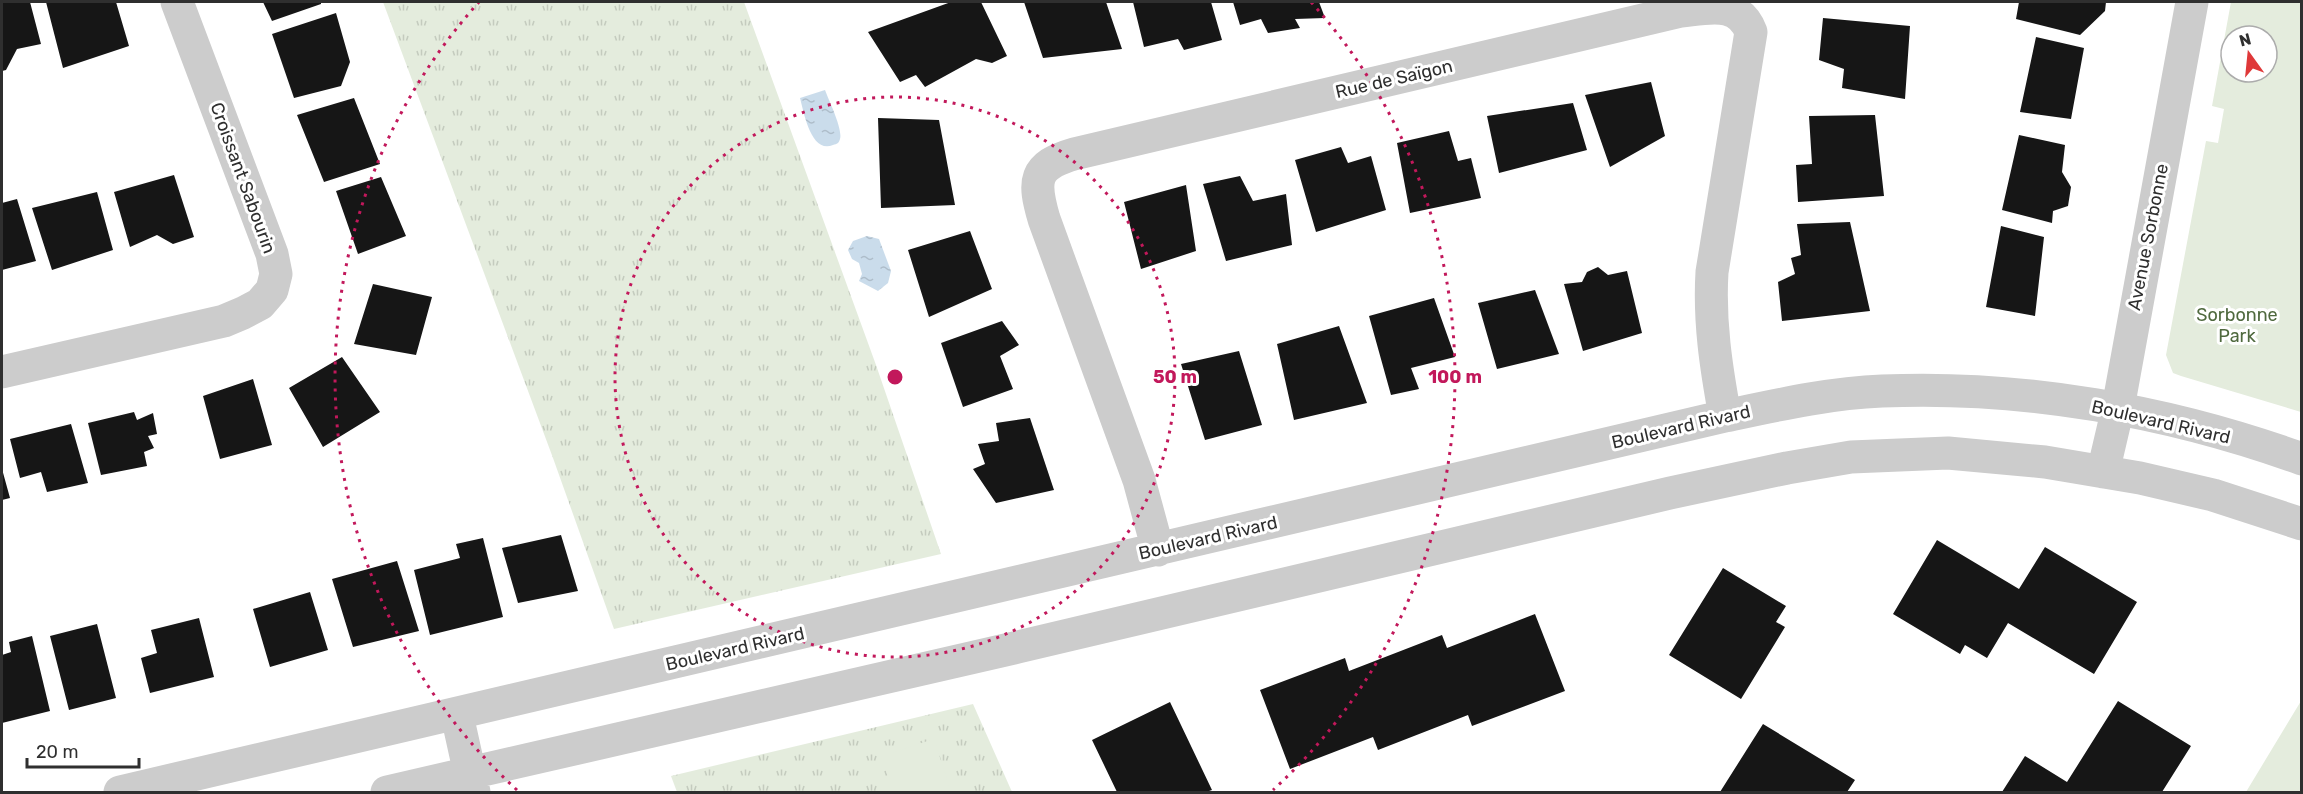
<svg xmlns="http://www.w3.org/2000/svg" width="2303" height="794" font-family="Rubik,sans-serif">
<defs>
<pattern id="grass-tufts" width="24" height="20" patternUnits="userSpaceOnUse" patternTransform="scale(1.5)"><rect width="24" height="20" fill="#e4ecdd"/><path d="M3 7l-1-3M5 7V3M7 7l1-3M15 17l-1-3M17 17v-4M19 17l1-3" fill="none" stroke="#c4cbbe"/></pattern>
<pattern id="water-ripples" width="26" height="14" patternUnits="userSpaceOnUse" patternTransform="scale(1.5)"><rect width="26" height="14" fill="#cadceb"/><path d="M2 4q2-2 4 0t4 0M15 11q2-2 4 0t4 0" fill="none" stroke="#aebdca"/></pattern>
</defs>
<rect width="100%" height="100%" fill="#fff"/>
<path fill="url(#grass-tufts)" d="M383 2H744L876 365 941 554 614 629 553 458Z
M973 704 1012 792H677L671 776Z"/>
<path fill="#e4ecdd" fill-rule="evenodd" d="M2231 2H2301V412L2181 376 2173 373 2166 355 2206 141 2218 143 2224 109 2212 106ZM2231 36H2267V72H2231Z
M2301 701V792H2246Z
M934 739 951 792H893L881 756Z"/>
<path fill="url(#water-ripples)" d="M825 90C829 101 843 129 840 139 839 143 837 144 833 145 811 154 804 113 800 98Z
M867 236 879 239 891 271 888 283 878 291 859 281 862 274 859 263 852 259 848 250 853 241Z"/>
<path fill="#161616" d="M2 2H30L41 44 17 49 6 70 2 71Z
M46 2H116L129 46 63 68Z
M263 2H321V4L272 21Z
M951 2H981L1007 56 992 63 976 59 925 87 916 75 900 82 868 32Z
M1024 2H1106L1122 49 1043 58Z
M1133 2H1211L1222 40 1184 50 1178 39 1144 47Z
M1233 2H1319L1325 18 1295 19 1300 28 1268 33 1261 19 1240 25Z
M2019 2H2106L2105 11 2080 35 2016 19Z
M336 13 350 62 341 86 294 98 272 34Z
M1823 18 1910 26 1905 99 1842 88 1844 69 1819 60Z
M2036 37 2084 48 2071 119 2020 112Z
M1651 82 1665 136 1610 167 1585 95Z
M354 98 380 164 324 182 297 115Z
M1573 103 1587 150 1499 173 1487 116Z
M1875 115 1884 196 1798 202 1796 165 1812 164 1809 116Z
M878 118 939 120 955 205 881 208Z
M1449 131 1458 161 1471 158 1481 198 1410 213 1397 143Z
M2019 135 2065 145 2062 172 2071 187 2068 206 2053 211 2052 223 2002 210Z
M1341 147 1348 163 1371 156 1386 210 1316 232 1295 160Z
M174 175 194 237 173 244 157 235 130 247 114 192Z
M1240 176 1253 201 1286 194 1292 245 1226 261 1203 184Z
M381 177 406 236 358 254 336 191Z
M1186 185 1196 251 1141 269 1124 202Z
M97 192 113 250 52 270 32 208Z
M17 199 36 261 2 270V203Z
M1850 222 1870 311 1782 321 1778 282 1795 274 1791 258 1801 255 1797 224Z
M2001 226 2044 237 2035 316 1986 307Z
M970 231 992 289 929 317 908 250Z
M1598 267 1608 275 1627 271 1642 333 1583 351 1564 284 1582 282 1587 272Z
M373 284 432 297 416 355 354 344Z
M1535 290 1559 354 1497 369 1478 303Z
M1434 298 1455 357 1411 368 1419 389 1391 395 1369 316Z
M1002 321 1019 345 1000 356 1013 389 963 407 941 343Z
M1339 326 1367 403 1294 420 1277 344Z
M1239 351 1262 425 1205 440 1181 364Z
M342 357 380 412 323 447 289 388Z
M253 379 272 445 220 459 203 396Z
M134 412 137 420 153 413 157 434 148 436 154 448 144 452 147 466 101 475 88 423Z
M1030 418 1054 490 996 503 973 469 985 464 978 444 999 441 996 423Z
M71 424 88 483 47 492 41 472 20 478 10 439Z
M2 469 10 498 2 500Z
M561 535 578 591 518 603 502 548Z
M483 538 503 617 430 635 414 570 460 558 456 544Z
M1937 540 2019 589 2045 547 2137 602 2094 674 2008 623 1987 658 1965 645 1960 654 1893 614Z
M397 561 419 631 353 647 332 579Z
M1723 568 1786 606 1776 622 1785 627 1741 699 1669 655Z
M310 592 328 650 270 667 253 609Z
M1535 614 1565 691 1472 726 1468 715 1378 750 1373 737 1290 769 1260 690 1345 658 1349 671 1442 635 1447 648Z
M199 618 214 677 150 693 141 658 157 653 151 630Z
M97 624 116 698 69 710 50 636Z
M32 636 50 711 2 723V655L11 652 9 642Z
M2118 701 2191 746 2162 792H2002L2025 756 2067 782Z
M1170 702 1212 790 1206 792H1117L1092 740Z
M1763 724 1855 780 1847 792H1720Z"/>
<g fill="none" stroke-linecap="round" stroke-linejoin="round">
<path stroke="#ccc" stroke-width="33" d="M2 372 224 321 243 313 260 304 272 290 276 274 272 254 177 2
M2103 472 2118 408 2192 2
M1158 550 1139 480 1044 219C1033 181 1033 166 1074 154L1681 11C1710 8 1739 0 1751 32L1712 272C1709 321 1716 367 1725 416
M457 715 474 792
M120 792 1725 416C1777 405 1830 393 1882 391 2024 385 2169 411 2302 459
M387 792 1018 647 1670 493 1787 468 1851 457 1948 453 2045 462 2140 478 2213 495 2302 524"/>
</g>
<g fill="none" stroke="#c2185b" stroke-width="3" stroke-dasharray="3 6">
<circle cx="895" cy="377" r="280"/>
<path d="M517 790A560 560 0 0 1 479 2M1311 2A560 560 0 0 1 1273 790"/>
</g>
<g text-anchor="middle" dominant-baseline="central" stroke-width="6" stroke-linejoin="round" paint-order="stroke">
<g font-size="18" fill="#2f2f2f" stroke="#fff">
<text transform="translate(1394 79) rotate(-13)">Rue de Saïgon</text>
<text transform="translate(243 178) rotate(70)">Croissant Sabourin</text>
<text transform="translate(2148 237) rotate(-79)">Avenue Sorbonne</text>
<text transform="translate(2161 422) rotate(13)">Boulevard Rivard</text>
<text transform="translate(1681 427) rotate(-13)">Boulevard Rivard</text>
<text transform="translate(1208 538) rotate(-13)">Boulevard Rivard</text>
<text transform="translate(735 649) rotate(-13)">Boulevard Rivard</text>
</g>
<g font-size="18" fill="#4f693e" stroke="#fff">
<text x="2237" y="315">Sorbonne<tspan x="2237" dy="21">Park</tspan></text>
</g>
</g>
<circle cx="895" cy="377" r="9" fill="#c2185b" stroke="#fff" stroke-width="3"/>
<g font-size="18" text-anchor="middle" font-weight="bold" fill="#c2185b" stroke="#fff" stroke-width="6" stroke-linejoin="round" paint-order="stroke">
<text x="1175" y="383">50 m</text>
<text x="1455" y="383">100 m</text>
</g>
<rect width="2303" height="794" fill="none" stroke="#2f2f2f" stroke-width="6"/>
<g transform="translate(2249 54) rotate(345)"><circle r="28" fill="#ffffff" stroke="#acacac" stroke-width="1.5"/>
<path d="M0-4.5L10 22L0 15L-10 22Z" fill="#df3839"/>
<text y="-9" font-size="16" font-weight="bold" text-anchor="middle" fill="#2f2f2f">N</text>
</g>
<path d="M27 758v9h112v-9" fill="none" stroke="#2f2f2f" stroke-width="3"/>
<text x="36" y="758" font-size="18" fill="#2f2f2f" stroke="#ffffff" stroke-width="4.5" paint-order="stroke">20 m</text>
</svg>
